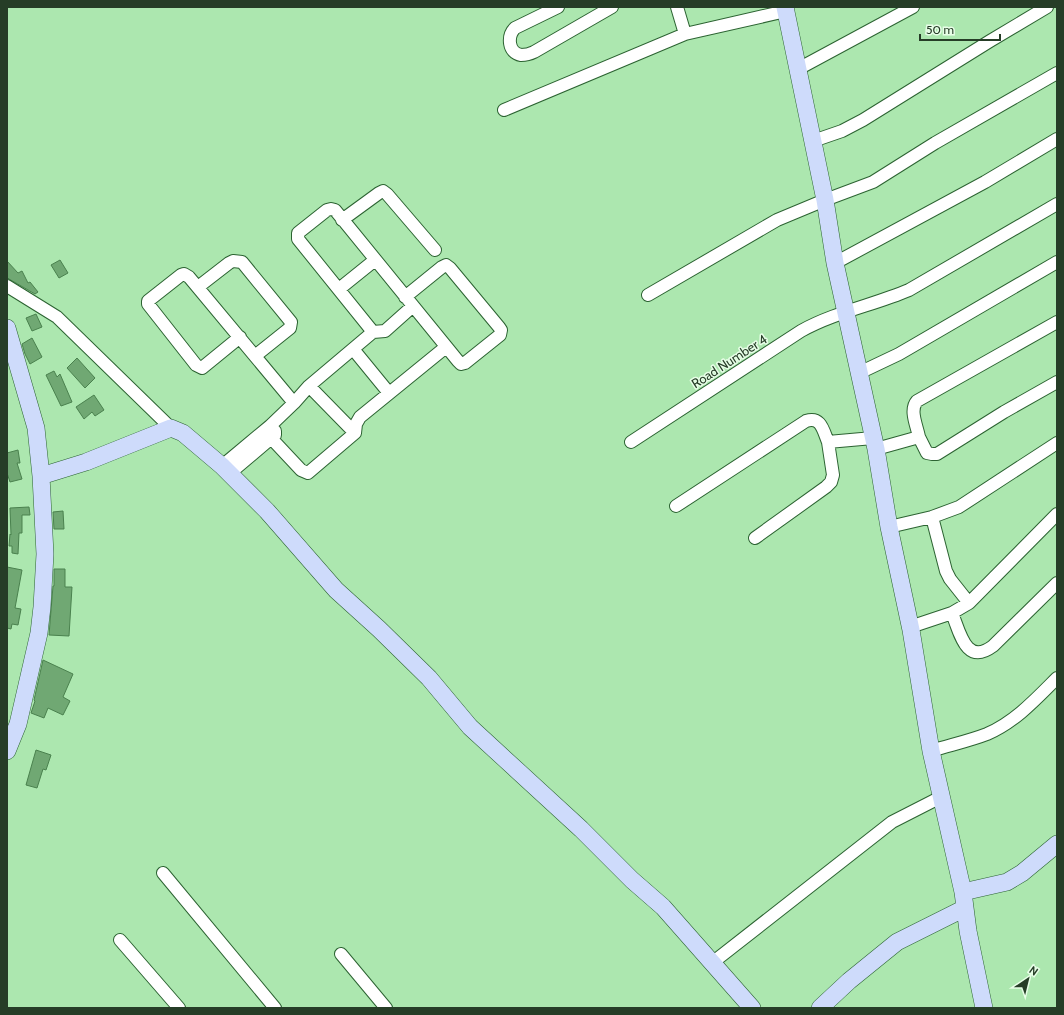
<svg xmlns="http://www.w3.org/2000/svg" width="1064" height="1015" font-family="Cabin,sans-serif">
<rect width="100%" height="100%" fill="#ace7af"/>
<path fill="#70a873" stroke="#4a814e" d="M60 260 68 273 59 278 51 265Z
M7 261 18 273 22 271 28 283 30 282 38 292 35 294 9 279 7 277Z
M36 314 42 327 32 331 26 318Z
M32 338 42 357 30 364 25 354 22 344Z
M77 358 95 378 85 388 67 368Z
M54 371 57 377 60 374 72 402 61 406 46 375Z
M94 395 104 410 95 416 92 412 84 419 76 407Z
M18 450 20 463H17L22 479 10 482 7 473V453Z
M29 507 30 515H22V533H19L18 554 12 553V546H9L10 534 11 535 10 508Z
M63 511 64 529H54L53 512Z
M7 567 22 570 15 608 21 609 18 625 12 624 11 629 7 628Z
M54 569H65V587H72L69 636 49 635 53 586H54Z
M43 660 73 674 63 697 70 701 63 715 48 708 44 718 31 713 35 701 34 700Z
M36 750 51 755 46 770 43 769 37 788 26 785Z"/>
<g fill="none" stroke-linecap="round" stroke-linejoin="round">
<g stroke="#2c6332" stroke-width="14">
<path id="street" d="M558 7 515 28C507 36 508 53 521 55 526 55 530 54 534 52L612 7
M677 7 685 34
M798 69 913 7
M504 110 685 34 786 11
M813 141 842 131 863 120 990 41 1047 7
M342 220 379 193 383 191 387 194 435 250
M835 263 985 182 1057 139
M7 286 57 317 171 428
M198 287 229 263 233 261 242 262 291 322 290 328 255 356
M339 289 375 260
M648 295 777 220 825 200 873 182 935 143 1057 73
M373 332 298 239V233L327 210 331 209 335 210 458 361 461 364 465 363 500 335 501 330 499 327 450 268 446 265 442 267 405 297
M240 337 202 368 196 365 148 304V301L181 275 184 274 189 277 294 403
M353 349 389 393
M859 373 899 354 1057 262
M309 386 355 433
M270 426 294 403 309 386 373 332 385 331 413 306
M919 437C917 426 909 410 917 401L1057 322
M271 438 301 470 308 473 355 433 356 424 360 417 446 347
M631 442 801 331C835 312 874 305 909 290L1057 204
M876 449 919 437 927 453 932 454H937L1004 412 1057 382
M222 466 270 426 275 431V435L229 474
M676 506 806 421C821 416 823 430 828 442L873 438
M932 517 946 571 950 579 969 603
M889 527 932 517 959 507 1057 443
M755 538 826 487 831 482 833 475 828 442
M952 613C960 633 966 666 993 646L1057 583
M910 627 952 613 969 603 1057 514
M931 751C950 745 969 741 987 734 1015 722 1036 699 1057 678
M163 873 275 1008
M120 940 179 1008
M341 954 386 1008
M712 963 892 822 941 797"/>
</g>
<g stroke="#2c6332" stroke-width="18">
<path id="secondary" d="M785 7 825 200 835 263 876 449 889 527 911 630 931 751 963 892 968 931 984 1008
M7 328 36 428 41 476 45 554 42 607 39 633 18 724 7 751
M41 476 86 462 171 428 183 433 222 466 267 511 336 590 379 629 429 678 470 727 581 829 632 880 663 907 752 1008
M963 892 1007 882 1022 873 1057 844
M820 1008 849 981 897 942 965 908"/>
</g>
<use href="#street" stroke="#fff" stroke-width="12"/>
<use href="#secondary" stroke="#cedbfb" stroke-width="17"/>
</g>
<g text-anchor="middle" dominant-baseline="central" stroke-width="3" stroke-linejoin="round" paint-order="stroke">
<g font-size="13" fill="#263d27" stroke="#e7fee7">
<text transform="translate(729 361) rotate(-33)">Road Number 4</text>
</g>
</g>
<rect width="1064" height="1015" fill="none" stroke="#263d27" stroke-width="16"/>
<g transform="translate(1028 979) rotate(35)" stroke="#e7fee7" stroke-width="3" paint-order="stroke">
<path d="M0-3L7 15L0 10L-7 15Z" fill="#263d27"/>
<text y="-6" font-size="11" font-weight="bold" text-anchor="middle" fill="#263d27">N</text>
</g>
<path d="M920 34v6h80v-6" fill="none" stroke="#263d27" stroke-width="2"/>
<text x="926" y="34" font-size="12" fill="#263d27" stroke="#e7fee7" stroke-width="3" paint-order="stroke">50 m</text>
</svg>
